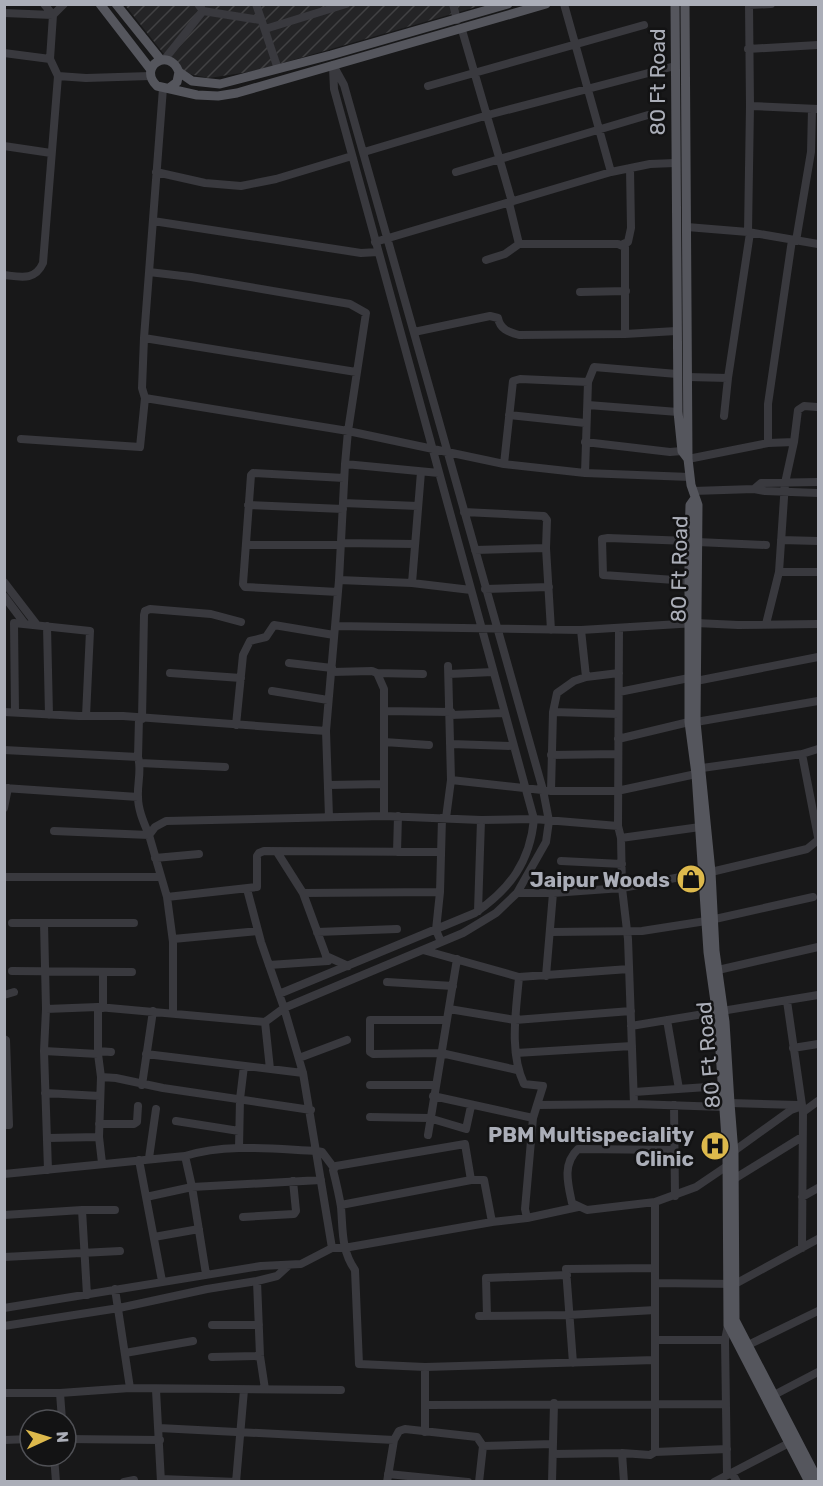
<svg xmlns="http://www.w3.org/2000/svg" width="823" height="1486" font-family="Rubik,sans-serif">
<defs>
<pattern id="industrial-furrows" width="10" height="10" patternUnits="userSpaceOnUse" patternTransform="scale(1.5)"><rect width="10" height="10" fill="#242426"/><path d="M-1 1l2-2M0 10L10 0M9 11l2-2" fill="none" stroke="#414143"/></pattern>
</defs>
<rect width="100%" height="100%" fill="#181819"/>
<path fill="url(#industrial-furrows)" d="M125 5H483L255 71 209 78 184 73 163 53Z"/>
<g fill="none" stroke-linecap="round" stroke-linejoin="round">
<path stroke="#39393e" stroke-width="8" d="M44 4 53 15
M256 4 278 69
M453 4 457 20
M564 4 611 172
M749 5 771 4
M203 11 260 20
M4 13 53 15
M265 29 346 4
M462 30 512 202
M748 49 818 45
M4 53 50 59
M164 60 203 11 198 4
M58 76 86 78 150 76
M428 86 644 25
M163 88 144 338 142 388 145 398 348 431 504 464 585 473 690 477
M750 106 818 109
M4 146 51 153
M364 152 488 115 675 66
M156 172 205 183 241 186 276 179 352 156
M456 172 648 115
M509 203 519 244H618L625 247V334
M153 221 361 253 378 252
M687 227 748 232 818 244
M748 232 750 106 749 4
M796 241 811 152 812 109
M375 242 611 172 650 164 675 163
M621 245 628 242 631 228 630 168
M486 260 505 254 519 244
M149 272 191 277 350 304 366 313 348 431 345 464 339 580 326 731 329 817
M4 275C21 277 35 281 43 263L58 76 50 59 53 15 64 4
M580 292 626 291
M414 332 490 316 498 318C500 329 508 332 519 335L625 334 676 331
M144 338 356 372
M688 377 728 378 750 233
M588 405 678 412
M509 415 585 423
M724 416 728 378
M21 439 140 447 145 398
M585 442 670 452 682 451
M794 442 798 410 804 406 817 407
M688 459 768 443V404L792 240
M345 464 439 473
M504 464 513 381 520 379 588 382
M585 473 588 382 594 367 677 374
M754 489 761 483 818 482
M693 491 754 489 765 491 818 493
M343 503 418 506
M248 505 343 509
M464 512 544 516 547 520 546 548 551 630
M781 540 818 541
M697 542 766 545
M341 543 415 544
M246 545H341
M475 550 546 548
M779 572H818
M339 580 412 583 471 590
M689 581 603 575 602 539 608 538 689 541
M4 582 37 625
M412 583 421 472
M485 589 549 587
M338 592 245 587 243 584 251 475 253 473 344 478
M4 596 25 624
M766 624 779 572 785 483 794 442 768 443
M47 626 49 715
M335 626 581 630 696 623 738 625 818 624
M619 629 618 826 621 838 622 888 628 939 634 1104
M289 663 332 668
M332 672 372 671 377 673 384 689V816
M170 673 241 678
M377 673 423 674
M449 674 493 672
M586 677 619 673
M696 681 818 657
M272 691 328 700
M619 692 689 678
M384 711 451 712
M4 712 79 716H123L326 731
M15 712 14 623 90 631 86 716
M553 712 618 714
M451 715 504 713
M142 719 144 615 145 611 150 609 211 614 241 622
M696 722 818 701
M236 725 243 655 250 641 266 637 274 625 334 635
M618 739 689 722
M384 742 429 745
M451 744 513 746
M4 750 138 757
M802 754 818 837
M551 755 618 754
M140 763 225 767
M451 780 551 791 553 712 557 693 574 681 586 677 581 630
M328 785 384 784
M4 788 138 797
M551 791H617L696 774 702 768 802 754 818 749
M4 808 8 788
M446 818 451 780 448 666
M54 831 149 835C144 823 138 810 138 797 137 784 142 770 138 757L139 718
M621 838 700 827
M397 852 398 816
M155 858 199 854
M561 861 622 864
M711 872 807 849 818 840
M4 877H161
M247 889 261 942 284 1008 303 1073 332 1248
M303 893 440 892
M517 893H553L622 888 702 873
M167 897 257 887V856L259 853 264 851 441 852
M478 911 481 820
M12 923H44
M317 932 397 929
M551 932 642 931 706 921 813 897
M173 939 258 931
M441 942 436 930 440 892 442 818
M423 950 519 977 629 969
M326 956 348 966
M269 965 328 961 303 893 277 852
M718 970 818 947
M12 971 132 972
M103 973V1008
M546 976 553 893
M519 977C516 1012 509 1052 524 1084L543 1086 537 1105
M387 982 453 986
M279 994 475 913C510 889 530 862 534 819L334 89 333 68
M4 995 14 992
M787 1001 803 1112 802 1248
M98 1007V1054L101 1077 99 1137 102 1163
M46 1009 98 1007 265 1022 284 1008 463 933 496 913 517 893 546 842 549 821 543 790 344 85 333 65
M449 1009 515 1020 631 1011
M173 1013V942L167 897 149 835 155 827 166 821 384 816 481 820 534 819 618 826
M447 1020H370V1052L373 1054 441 1053 517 1070
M667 1020 679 1089
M265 1022 270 1069
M631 1026 818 995
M4 1039 6 1040 9 1125H4
M793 1048 818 1044
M44 1051 98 1054
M98 1051 111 1052
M516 1053 632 1046
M146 1054 303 1073
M299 1058 347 1040
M101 1077 116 1078 163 1088 311 1110
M142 1085 153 1011
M370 1085H435
M634 1092 722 1086
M45 1093 100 1096
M433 1096 533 1118
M730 1103 798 1105
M674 1105 675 1196
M803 1112 818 1101
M370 1117 429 1118 466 1129 471 1106
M176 1121 239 1131
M99 1124H134L137 1122 138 1106
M428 1135 457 959
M48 1138 99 1137
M239 1148 240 1099 244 1066
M674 1150 578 1149C562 1164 568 1184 572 1203L587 1210 655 1202 696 1187 727 1166
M734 1151 791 1110 802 1106
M149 1158 156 1109
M139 1160 162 1281
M48 1170 44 1051 46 1009 44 923H134
M4 1174 185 1156
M734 1179 802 1137
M146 1197 192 1187 321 1180
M802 1197 818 1188
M341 1205 471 1180
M82 1210 87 1295
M4 1215 82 1210H115
M243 1217 294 1214 296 1211 293 1181
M527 1218 578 1207
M492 1222 484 1180H471L465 1144 336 1166 333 1170C336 1182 339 1194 341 1207 343 1230 341 1250 355 1270L359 1364 425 1367 655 1360
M154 1237 199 1229
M4 1257 120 1251
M206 1274 192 1187 185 1156C227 1143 273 1149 317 1151L322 1152 334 1168
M257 1281 277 1276 288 1266
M655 1283 735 1284 818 1239
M115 1289 130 1388 341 1390
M4 1308 261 1266 301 1264 332 1248H344L492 1222 527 1218 525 1209 533 1118 537 1105 634 1104 724 1107
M479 1316 568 1315 655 1310
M487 1316 486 1278 567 1275
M212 1325H259
M4 1326 119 1308 207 1289 257 1281 260 1356 265 1389
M655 1340H725
M748 1345 818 1311
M125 1353 193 1341
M212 1357 260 1356
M573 1363 566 1269 654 1268
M156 1390 161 1482
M4 1393H60L130 1388
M60 1393 62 1420
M774 1395 818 1372
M425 1405 726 1404
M159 1428 394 1440
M425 1432V1367
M66 1439 160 1440
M4 1440 30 1439
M483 1446 553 1444
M655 1452 727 1449
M622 1453 624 1482
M553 1454 622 1453 650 1455 655 1452V1202
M54 1456 56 1482
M732 1473 737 1482
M388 1474 468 1482
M727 1475 725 1340 728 1325
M161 1479 237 1482
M124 1482 134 1480
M236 1482 244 1390
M387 1482 394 1440 399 1431 405 1429 477 1437 483 1446 479 1482
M552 1482 554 1403
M714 1482 793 1441"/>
<path stroke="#55565d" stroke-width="9" d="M100 4 151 70
M116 4 161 60
M675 4 678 412 682 451 688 459
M685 4 688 459 691 485 698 505 696 722 711 872 715 951 725 1022 730 1103 734 1153 735 1320 818 1480
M179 72 192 81 220 84 331 55 508 4
M169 88 177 82 179 72C169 46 137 67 157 86L197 95 218 96 237 93 546 4
M695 498 690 505 689 541V722L696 774 708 952 718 1023 727 1153 728 1325 809 1482"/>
</g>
<defs>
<g id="shop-disc" transform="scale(1.5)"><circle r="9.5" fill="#ddb94c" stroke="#131314"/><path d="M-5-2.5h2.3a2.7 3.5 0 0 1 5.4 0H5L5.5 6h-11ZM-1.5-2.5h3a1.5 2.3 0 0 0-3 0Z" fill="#111"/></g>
<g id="hospital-disc" transform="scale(1.5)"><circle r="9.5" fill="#ddb94c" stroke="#131314"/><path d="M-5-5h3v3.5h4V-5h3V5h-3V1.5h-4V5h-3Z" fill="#111"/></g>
</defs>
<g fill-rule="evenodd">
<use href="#shop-disc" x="691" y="879"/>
<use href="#hospital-disc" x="715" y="1146"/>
</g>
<g text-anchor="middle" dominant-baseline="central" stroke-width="5" stroke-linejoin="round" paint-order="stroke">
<g font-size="21" fill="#abaeb8" stroke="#131314">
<text transform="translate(657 82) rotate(-90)">80 Ft Road</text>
<text transform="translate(679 569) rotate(-89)">80 Ft Road</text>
<text transform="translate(708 1055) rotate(-95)">80 Ft Road</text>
</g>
<g font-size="21" font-weight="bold" fill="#abaeb8" stroke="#131314" text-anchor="end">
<text x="670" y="879">Jaipur Woods</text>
<text x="694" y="1134">PBM Multispeciality<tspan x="694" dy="24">Clinic</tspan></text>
</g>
</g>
<rect width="823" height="1486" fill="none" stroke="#abaeb8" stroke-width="12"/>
<g transform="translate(48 1438) rotate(86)"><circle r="28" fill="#131314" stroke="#505156" stroke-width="1.5"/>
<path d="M0-4.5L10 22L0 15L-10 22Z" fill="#ddb94c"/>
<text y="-9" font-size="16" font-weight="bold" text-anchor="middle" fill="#abaeb8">N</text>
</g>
</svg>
